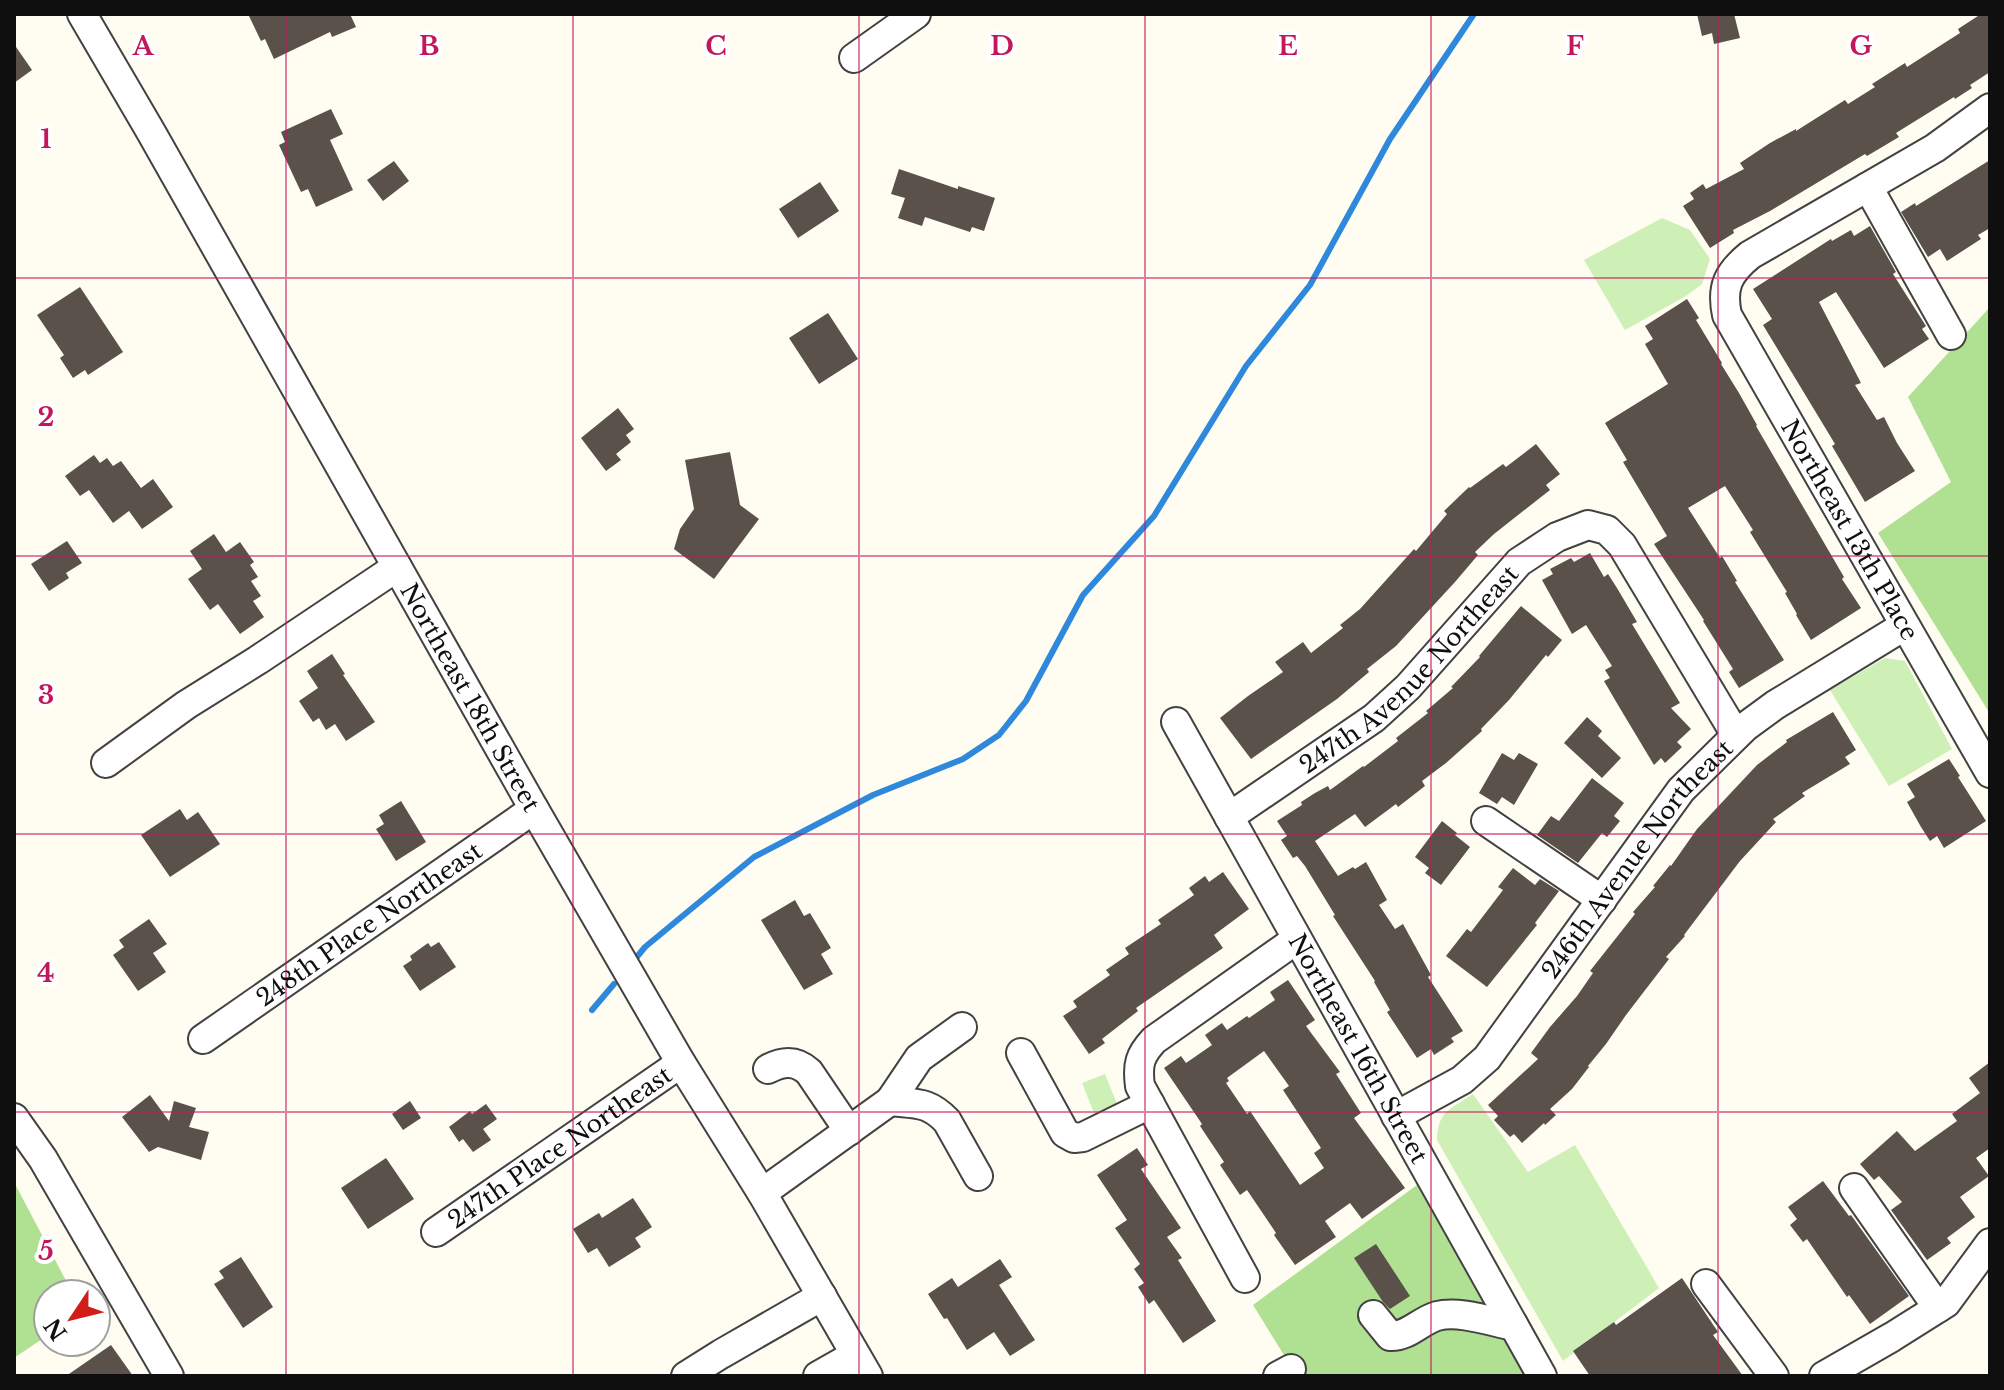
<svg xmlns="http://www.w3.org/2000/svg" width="2004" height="1390" font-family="'Libre Baskerville',serif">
<rect width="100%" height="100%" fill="#fffdf1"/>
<path fill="#ceefb6" d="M1662 218 1690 230 1710 259 1702 284 1686 296 1625 330 1584 260Z
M1885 658 1905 661 1952 749 1889 786 1830 690Z
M1105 1074 1117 1104 1094 1113 1082 1083Z
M1473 1094 1528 1172 1575 1145 1659 1288 1563 1361 1437 1140C1438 1110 1450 1110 1473 1094Z"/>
<path fill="#b0e193" d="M1990 307V714L1878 533 1951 482 1908 397Z
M14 1182 73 1294H48V1335L14 1358Z
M1417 1185 1524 1376H1297L1253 1305Z"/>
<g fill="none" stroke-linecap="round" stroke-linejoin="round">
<path stroke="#2e88dc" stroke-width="6" d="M636 958 645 947 754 857 873 795 963 759 999 735 1026 701 1083 595 1154 516 1246 366 1310 285 1390 139 1474 14
M592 1010 614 984"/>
</g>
<path fill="#59514a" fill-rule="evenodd" d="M248 14H350L356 27 332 37 330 32 274 59 265 39 261 41Z
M1697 14H1734L1740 38 1714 44 1712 33 1702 36Z
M1981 14H1990V72L1970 85 1972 88 1955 99 1954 97 1896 133 1899 137 1867 156 1865 154 1770 211 1733 230 1734 233 1710 248 1683 206 1694 199 1690 193 1703 184 1706 189 1744 169 1740 163 1770 143 1796 129V131L1845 100 1848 104 1875 87 1872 84 1905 63 1907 67 1949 40 1960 33 1958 29Z
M14 44 32 70 14 83Z
M331 109 343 134 330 140 353 190 316 207 308 189 301 192 279 145 285 142 281 132Z
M1990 160V228L1978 235 1981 239 1947 261 1940 249 1928 257 1901 212 1915 203 1916 206Z
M394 161 409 181 383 201 367 180Z
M899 169 958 189V186L995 198 984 231 972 227 970 232 925 217 922 226 898 218 905 198 891 194Z
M820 182 839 211 798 238 779 209Z
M1870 226 1896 272 1893 274 1926 326 1922 329 1929 339 1884 368 1836 292 1819 302 1861 383 1855 385 1877 420 1884 417 1897 443 1915 471 1865 502 1832 446 1835 444 1763 325 1772 319 1753 289 1831 239 1832 241 1851 230 1854 236Z
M80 287 123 352 88 375 85 370 73 378 60 358 64 355 37 315Z
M1687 299 1699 318 1696 320 1722 363 1721 364 1739 393 1757 425 1756 426 1844 577 1842 579 1861 608 1811 640 1796 615 1797 614 1785 593 1787 592 1750 532 1753 530 1725 486 1688 508 1720 558 1722 556 1737 581 1735 582 1784 660 1739 688 1729 672 1733 669 1703 621 1704 620 1654 544 1667 536 1623 462 1627 460 1605 423 1668 384 1645 344 1653 339 1645 326Z
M828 313 858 359 819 384 789 338Z
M618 408 634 429 626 435 631 442 616 454 621 460 606 471 581 438Z
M1536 444 1560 474 1546 485 1550 490 1494 534 1475 552 1478 555 1455 582 1396 646 1367 669 1369 672 1337 699 1251 759 1220 718 1248 696 1283 672 1275 662 1303 642 1311 653 1343 628 1340 625 1360 609 1414 549 1416 551 1447 514 1444 511 1469 487 1470 488 1503 464 1506 467Z
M730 452 740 505 759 519 714 579 674 549 680 529 694 509 685 460Z
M94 455 100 463 107 458 113 466 121 461 141 488 153 479 173 507 142 529 129 511 113 523 89 490 80 496 65 476Z
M214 534 226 552 240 542 254 562 250 565 258 577 251 581 261 596 253 601 264 617 240 634 218 604 210 610 188 579 202 569 190 551Z
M67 541 82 563 66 573 69 578 49 591 31 564Z
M1590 553 1604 577 1608 574 1617 588 1637 622 1632 624 1680 703 1671 708 1691 729 1677 742 1682 747 1665 763 1661 758 1654 765 1618 705 1604 681 1610 678 1605 670 1612 666 1586 625 1572 634 1542 580 1553 574 1550 569 1571 558 1574 562Z
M1521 606 1562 640 1548 657 1546 655 1509 700 1481 729 1482 731 1446 763 1422 781 1425 786 1398 807 1396 804 1365 827 1355 814 1315 841 1338 876 1353 867 1355 869 1366 862 1387 900 1379 905 1395 929 1403 924 1431 975 1428 977 1463 1031 1451 1038 1454 1042 1434 1055 1431 1049 1417 1058 1387 1012 1390 1010 1374 982 1375 981 1333 916 1335 915 1305 866 1297 856 1293 858 1281 840 1287 836 1277 821 1302 805 1301 802 1315 793 1328 786 1330 790 1363 766 1364 767 1398 741 1396 738 1428 713 1426 711 1453 688 1451 687 1480 657 1479 656Z
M332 654 345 674 343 675 375 722 346 741 335 724 326 730 319 718 313 722 299 701 318 688 307 671Z
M1833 712 1856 750 1845 757 1850 764 1802 793 1805 796 1773 819 1776 822 1740 861 1684 935 1685 936 1666 957 1669 959 1626 1015 1606 1044 1588 1066 1589 1067 1572 1089 1550 1109 1556 1115 1545 1125 1544 1123 1522 1143 1514 1134 1510 1137 1494 1120 1498 1116 1488 1105 1538 1059 1531 1053 1550 1027 1577 996 1593 973 1590 971 1635 914 1633 912 1655 887 1653 886 1670 865 1671 866 1697 829 1757 765 1787 742 1786 740Z
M1587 717 1602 731 1598 736 1621 758 1602 778 1564 743Z
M1502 753 1514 760 1519 753 1538 764 1514 805 1502 797 1497 804 1479 793Z
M1949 759 1960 776 1958 777 1986 821 1944 848 1937 836 1930 841 1921 827 1907 802 1915 797 1907 784Z
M1592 778 1624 803 1614 816 1620 821 1607 837 1602 833 1578 863 1537 835 1551 816 1559 821Z
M401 801 426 842 396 861 376 829 384 824 379 815Z
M180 809 187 820 198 812 220 844 170 877 141 835Z
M1442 821 1457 833 1455 835 1470 847 1441 885 1425 873 1429 868 1415 857Z
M1513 868 1535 885 1540 879 1559 891 1535 923 1537 925 1487 987 1446 956 1467 929 1471 932 1503 890 1498 887Z
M1223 872 1249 909 1214 935 1223 948 1136 1008 1138 1011 1102 1039 1105 1043 1089 1054 1063 1016 1077 1007 1073 1001 1110 975 1106 970 1129 954 1125 948 1161 924 1158 920 1194 895 1189 888 1205 876 1209 882Z
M795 900 804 916 810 913 831 948 821 954 833 974 804 990 761 920Z
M149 919 167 944 153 953 166 972 138 991 113 955 124 947 119 940Z
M439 942 456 967 420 991 403 966 412 960 410 956 428 943 431 947Z
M1288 980 1315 1020 1306 1026 1340 1072 1336 1074 1361 1113 1354 1118 1405 1188 1362 1219 1350 1203 1325 1221 1336 1237 1295 1265 1274 1235 1276 1233 1247 1190 1240 1195 1220 1165 1224 1162 1200 1126 1202 1124 1164 1068 1181 1056 1186 1063 1212 1045 1205 1035 1222 1023 1227 1030 1247 1016 1249 1018 1275 1000 1270 992ZM1264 1051 1289 1086 1283 1090 1321 1148 1314 1153 1324 1168 1300 1185 1250 1111 1247 1114 1226 1083 1229 1081 1227 1078Z
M1990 1062V1148L1976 1158 1989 1176 1960 1197 1975 1217 1947 1238 1951 1243 1927 1260 1891 1210 1902 1202 1879 1176 1874 1180 1860 1164 1897 1131 1915 1151 1957 1121 1952 1114 1980 1093 1969 1078Z
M150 1095 169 1121 174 1101 196 1108 189 1127 209 1132 201 1160 158 1147 149 1152 122 1117Z
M410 1101 421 1118 403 1130 392 1114Z
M486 1104 497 1119 483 1129 491 1140 473 1152 463 1139 459 1142 449 1127 470 1111 472 1114Z
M1137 1148 1148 1165 1141 1169 1181 1228 1167 1237 1182 1258 1178 1260 1216 1321 1183 1343 1154 1300 1149 1304 1138 1287 1144 1283 1134 1269 1140 1264 1115 1228 1127 1220 1097 1175Z
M386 1158 414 1199 368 1229 341 1188Z
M1823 1181 1849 1216 1851 1215 1909 1296 1870 1324 1849 1295 1847 1297 1807 1239 1803 1242 1790 1225 1797 1219 1788 1207Z
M633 1198 652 1227 635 1238 641 1247 609 1267 597 1248 588 1253 573 1229 599 1213 602 1218Z
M1376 1244 1410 1296 1390 1309 1383 1302 1354 1258Z
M241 1257 273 1307 243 1328 214 1284 224 1278 219 1271Z
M1000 1259 1012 1277 999 1285 1035 1340 1010 1356 994 1332 967 1350 947 1318 944 1319 928 1294 952 1278 958 1287Z
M1682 1278 1718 1332 1713 1335 1743 1376H1590L1573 1351 1614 1322 1616 1325Z
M111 1345 133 1376H66Z"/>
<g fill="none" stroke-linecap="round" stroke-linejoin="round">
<g stroke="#424242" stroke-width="32">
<g id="minor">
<path id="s1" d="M82 14 151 132 534 809 681 1063 762 1193 868 1376"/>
<path d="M854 58 916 14"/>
<path id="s2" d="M1990 108 1935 148 1750 255C1728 273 1721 287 1727 315L1990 773"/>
<path d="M1868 187 1951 335"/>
<path id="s3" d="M1176 722 1542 1376"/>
<path d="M106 763 186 705 258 660 397 567"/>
<path id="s4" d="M1229 817 1374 718 1408 687 1519 562 1557 537 1588 525 1607 530 1622 545 1736 735"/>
<path d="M1486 821 1602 900"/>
<path d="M962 1027 919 1058 890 1101C916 1104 928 1101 947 1121L978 1176"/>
<path id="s5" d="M203 1039 534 809"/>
<path d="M1021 1053 1065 1133 1074 1138 1083 1137 1150 1104"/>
<path d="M768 1069C783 1061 796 1060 809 1072L849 1131"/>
<path id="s6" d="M1396 1116 1462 1080 1487 1058 1681 790 1745 727 1775 705 1904 626"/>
<path d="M14 1118 43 1159 169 1376"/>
<path d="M1854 1188 1938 1308"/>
<path d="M762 1193 890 1101"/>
<path id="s7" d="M436 1232 681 1063"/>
<path d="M1245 1278 1140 1086C1137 1064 1140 1055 1154 1040L1297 939"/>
<path d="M1706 1284 1774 1376"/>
<path d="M1373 1315 1390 1336C1408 1337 1420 1321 1437 1316 1459 1310 1493 1322 1514 1326"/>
<path d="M686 1376 721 1354 822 1296"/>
<path d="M818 1376 855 1355"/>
<path d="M1278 1376 1291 1369"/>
<path d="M1824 1376 1892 1337 1946 1303 1990 1243"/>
</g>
</g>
<use href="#minor" stroke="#fff" stroke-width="28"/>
</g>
<path fill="none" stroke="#c2185b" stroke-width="2" stroke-opacity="0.55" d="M286 14V1376M573 14V1376M859 14V1376M1145 14V1376M1431 14V1376M1718 14V1376M14 278H1990M14 556H1990M14 834H1990M14 1112H1990"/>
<g text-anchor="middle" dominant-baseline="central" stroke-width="8" stroke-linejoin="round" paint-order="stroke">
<g font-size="24" fill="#0f0f0f" stroke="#fff">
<text stroke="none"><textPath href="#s2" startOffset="598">Northeast 13th Place</textPath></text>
<text stroke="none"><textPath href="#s4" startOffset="234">247th Avenue Northeast</textPath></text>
<text stroke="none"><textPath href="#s1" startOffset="786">Northeast 18th Street</textPath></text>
<text stroke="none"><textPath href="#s6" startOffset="358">246th Avenue Northeast</textPath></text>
<text stroke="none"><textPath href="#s5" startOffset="202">248th Place Northeast</textPath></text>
<text stroke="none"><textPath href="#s3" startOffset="374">Northeast 16th Street</textPath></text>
<text stroke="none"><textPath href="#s7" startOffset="150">247th Place Northeast</textPath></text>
</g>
</g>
<g font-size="26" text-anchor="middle" font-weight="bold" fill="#c2185b" stroke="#fff" stroke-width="8" stroke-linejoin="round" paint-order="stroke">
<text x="143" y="55">A</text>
<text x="429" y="55">B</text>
<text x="716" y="55">C</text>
<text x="1002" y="55">D</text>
<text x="1288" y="55">E</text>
<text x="1575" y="55">F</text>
<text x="1861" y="55">G</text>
<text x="46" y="148">1</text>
<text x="46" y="426">2</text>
<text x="46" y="704">3</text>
<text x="46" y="982">4</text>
<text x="46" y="1260">5</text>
</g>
<rect width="2004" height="1390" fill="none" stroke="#0f0f0f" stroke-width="32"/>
<g transform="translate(72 1318) rotate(235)"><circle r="38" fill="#ffffff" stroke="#9f9f9f" stroke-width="2"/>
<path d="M0-6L14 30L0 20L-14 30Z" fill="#d01e17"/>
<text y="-12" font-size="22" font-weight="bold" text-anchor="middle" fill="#0f0f0f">N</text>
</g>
</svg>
